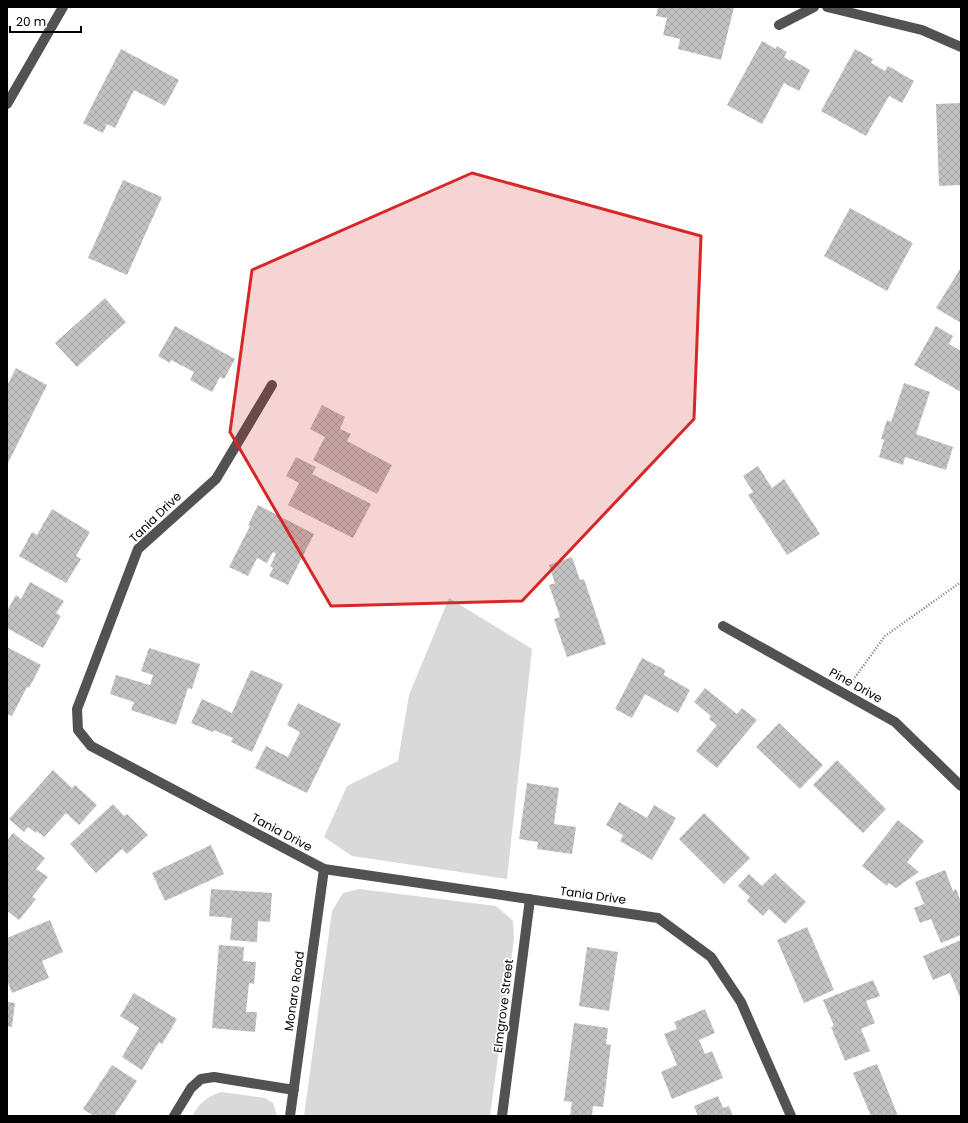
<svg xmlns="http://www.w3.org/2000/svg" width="968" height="1123" font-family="Poppins,sans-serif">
<defs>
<pattern id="building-cross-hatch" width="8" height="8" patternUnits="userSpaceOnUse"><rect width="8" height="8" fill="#c2c2c2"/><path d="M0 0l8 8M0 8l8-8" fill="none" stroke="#a5a5a5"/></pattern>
</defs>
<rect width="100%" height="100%" fill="#fff"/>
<path fill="#d9d9d9" d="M449 598 532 649 507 879 352 856 324 837 347 786 398 761 409 695Z
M359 889 496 906 513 921 514 939 490 1116H304L332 911 343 893Z
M221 1092 265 1098 273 1103 277 1116H192C201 1102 206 1097 221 1092Z"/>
<path fill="url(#building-cross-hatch)" d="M658 7H734L721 60 678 49 680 39 663 35 667 18 656 16Z
M762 41 776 49 777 46 787 52 784 57 790 61 791 59 810 70 799 91 784 83 762 124 727 105Z
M121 49 179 80 165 106 134 90 115 128 107 124 103 133 83 123Z
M855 49 873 59 871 63 885 71 888 66 914 81 902 103 889 96 866 136 821 111Z
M961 103V185L939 186 936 104Z
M123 180 162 197 127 275 88 258Z
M850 208 913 243 887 291 824 256Z
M960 269 961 270V323L936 308Z
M105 298 126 322 77 367 55 343Z
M175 326 235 359 224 379 220 377 212 392 190 380 194 372 171 360 170 363 158 356Z
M936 326 953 336 949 344 961 351V392L914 365Z
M16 368 47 385 7 465V386Z
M904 383 930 392 916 434 953 447 946 470 905 457 903 465 879 457 884 440 881 439 887 420 891 422Z
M322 405 345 417 340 429 351 434 347 441 392 465 377 494 313 460 325 437 310 429Z
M296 457 316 467 312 474 371 504 353 538 288 505 299 483 286 476Z
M758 466 772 488 784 479 820 534 787 555 748 495 753 492 743 476Z
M258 505 314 534 288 585 269 576 273 568 270 566 276 554 273 552 267 563 257 558 248 576 229 567 250 526 248 525Z
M52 509 90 532 76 556 81 559 66 583 19 556 32 532 37 535Z
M572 557 580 580 584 579 606 644 567 657 554 619 560 617 549 585 555 583 549 565Z
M30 582 64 601 56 613 61 616 43 648 7 628V611L16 595 21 599Z
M7 647 41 665 29 688 27 687 12 716 7 714Z
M149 648 200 664 192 689 188 688 176 725 131 710 134 702 110 694 116 675 150 685 153 675 141 671Z
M642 658 665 670 664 675 690 690 678 713 645 694 632 718 615 709Z
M251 670 283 684 252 752 231 742 233 738 214 730 213 732 191 723 202 699 232 713Z
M705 688 737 714 742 708 757 720 717 768 696 751 717 725 709 719 711 716 694 702Z
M298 703 341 724 307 793 255 768 266 746 288 757 300 732 287 725Z
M779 723 823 765 800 789 756 747Z
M837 760 886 809 863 833 813 785Z
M53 770 72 788 75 785 97 805 79 825 66 813 44 837 37 831 36 833 28 827 24 832 9 819Z
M527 783 559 788 554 824 576 827 572 854 537 849 538 842 519 839Z
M619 802 647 818 654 805 676 818 652 860 620 841 623 835 606 825Z
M113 804 124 816 127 814 148 835 127 854 122 849 96 873 70 844Z
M704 813 750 858 724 884 679 839Z
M898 820 924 841 907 862 919 872 896 888 889 883 887 886 862 866Z
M13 833 45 858 36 869 48 877 32 897 36 899 19 920 7 911V841Z
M211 845 224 874 165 901 152 873Z
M945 870 953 891 956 889 961 902V935L941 943 931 919 920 923 914 908 924 904 915 882Z
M775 873 806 902 785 924 769 909 763 916 747 901 750 897 738 886 749 874 762 886Z
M211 889 272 893 270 922 258 921 257 942 230 940 232 918 209 916Z
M50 920 63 952 42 961 49 978 12 993 7 980V938Z
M807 927 834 990 804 1003 777 940Z
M961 940V1000L950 973 933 980 923 956Z
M219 945 244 947 243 961 256 962 254 984 249 983 246 1012H257L255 1032 212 1028Z
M587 947 618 952 609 1011 579 1006Z
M873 980 880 996 866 1001 875 1023 861 1029 870 1051 845 1061 831 1027 834 1026 823 1000Z
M134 993 177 1019 162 1044 159 1042 142 1070 122 1057 139 1028 120 1016Z
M7 1002 15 1003 12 1027 7 1026Z
M705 1009 715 1033 699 1040 705 1054 712 1051 723 1078 672 1099 661 1072 677 1065 664 1034 677 1029 674 1022Z
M574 1023 608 1028 606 1044 611 1045 603 1107 593 1106 592 1116H570L572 1102 564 1101Z
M877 1064 898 1116H871L853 1073Z
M112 1065 137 1081 114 1116H94L83 1109Z
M718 1096 723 1108 729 1106 733 1116H698L694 1106Z"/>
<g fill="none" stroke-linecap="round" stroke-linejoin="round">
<path stroke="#747474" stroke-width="2.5" stroke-dasharray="1 2" stroke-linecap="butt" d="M853 680 885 636 961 582"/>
<path stroke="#525252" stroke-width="10" d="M827 7 922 30 961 47
M779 25 814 7
M7 104 63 7
M272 385 216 479 138 549 77 709 78 730 91 746 324 869 658 918 711 957 741 1002 791 1116
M723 626 895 722 961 786
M174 1116 191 1088 201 1079 214 1077 294 1090
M290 1116 324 869
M502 1116 530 899"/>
</g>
<path fill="#d62828" fill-opacity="0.2" stroke="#d62828" stroke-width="3" stroke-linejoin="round" d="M472 173 701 236 694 419 522 601 331 606 230 432 252 270Z"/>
<g text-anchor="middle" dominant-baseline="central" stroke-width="3.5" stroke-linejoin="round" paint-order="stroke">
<g font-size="12" fill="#000" stroke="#fff">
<text transform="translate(155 517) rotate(-44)">Tania Drive</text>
<text transform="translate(856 685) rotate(29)">Pine Drive</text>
<text transform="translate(282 832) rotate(28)">Tania Drive</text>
<text transform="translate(593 895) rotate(8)">Tania Drive</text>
<text transform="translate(294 991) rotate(-82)">Monaro Road</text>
<text transform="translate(503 1006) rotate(-83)">Elmgrove Street</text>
</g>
</g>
<rect width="968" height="1123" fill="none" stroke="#000000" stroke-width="16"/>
<path d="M10 26v6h71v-6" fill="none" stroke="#000000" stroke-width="2"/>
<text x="16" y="26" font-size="12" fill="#000000" stroke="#ffffff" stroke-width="3" paint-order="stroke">20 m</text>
</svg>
